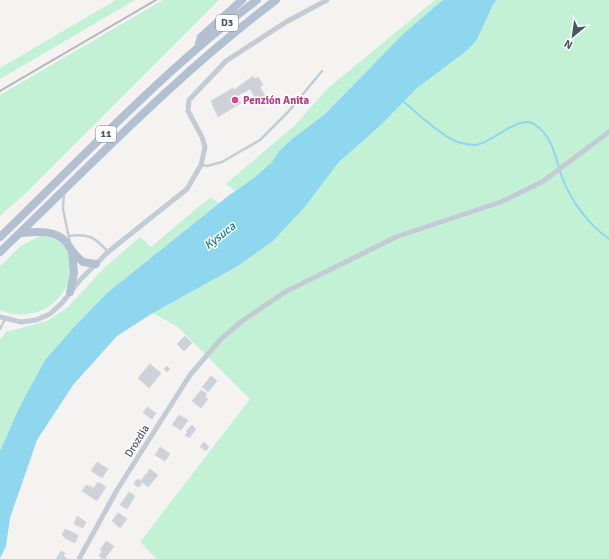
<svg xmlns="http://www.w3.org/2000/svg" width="609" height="559" font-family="Signika,sans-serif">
<rect width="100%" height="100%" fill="#f5f3f2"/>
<path fill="#c2f1d6" d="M116 0H135L0 79V68Z
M163 0H219L24 195 0 216V95Z
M435 0H443L404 33 325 114 292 139 278 152 272 162 254 178 235 191 226 184 295 125 328 88Z
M497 0H609V559H157L140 542 250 399 178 327 153 313 238 266 273 241 304 208 339 162 382 124 416 89 465 52Z
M211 198 219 203 107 293 73 328 45 360 20 406 0 451V340L6 332 47 321 68 307 103 269 140 237 151 247 203 203Z
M40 236C48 237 59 239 65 246 69 251 69 258 70 264 73 301 33 325 0 310V266L21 246Z"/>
<path fill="#8ed7ef" d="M443 0H497L493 5 476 41 465 52 416 89 382 124 339 162 304 208 273 241 238 266 153 313 117 336 73 385 37 440 10 518 6 546 0 558V451L20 406 45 360 73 328 107 293 228 196 254 178 272 162 278 152 292 139 325 114 404 33Z"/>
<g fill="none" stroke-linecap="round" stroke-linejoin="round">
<path stroke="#8ed7ef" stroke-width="2" d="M402 100C413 110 448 141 461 143 465 144 471 145 476 145 492 143 519 114 534 124 553 136 555 157 562 177 571 201 588 224 609 239"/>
</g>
<path fill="#ced1d8" stroke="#d6d8de" d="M253 76 255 79 258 77 263 85 260 87 265 96 257 101 250 89 237 96 241 103 218 117 211 101 233 88 234 90Z
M185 336 192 343 184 351 177 344Z
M150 364 161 373 149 388 138 378Z
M167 366 170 369 167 372 164 369Z
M211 376 217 381 208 392 202 387Z
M201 390 207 394 205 397 208 399 201 408 192 401Z
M147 407 156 413 152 419 143 413Z
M179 415 188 420 181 430 172 425Z
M192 425 196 429 189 438 185 435 188 432 186 431Z
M204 442 209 447 206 451 200 447Z
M160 447 170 454 165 461 155 455Z
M97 462 108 469 102 478 91 471Z
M150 469 158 475 148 487 142 482V479Z
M134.5 483a3.5 3.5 0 1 1 7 0a3.5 3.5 0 1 1-7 0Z
M98 482 106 487 97 501 82 491 86 485 94 488Z
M129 492 135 496 127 509 120 505Z
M118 513 127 519 120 528 112 521Z
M77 516 86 522 83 528 74 524Z
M65 529 78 535 75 543 65 538 62 535Z
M106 541 114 546 105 559H103L99 556 102 551 100 550Z
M61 551 65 553 63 556 59 554Z
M59 554 63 556 68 559H56Z"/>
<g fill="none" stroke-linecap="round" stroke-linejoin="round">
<path stroke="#c3ccd4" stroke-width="2.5" d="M201 165 207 166 222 162 260 140 288 112 322 71
M64 193 63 209 70 243
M69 236C88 233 95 237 108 252
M0 329 5 319"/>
<path stroke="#c3ccd4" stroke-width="5" d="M0 317 21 322 36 320 50 314 62 303 80 280 108 252 187 189 201 165 205 147 202 137 188 111 189 100 226 61 286 22 327 0
M79 559 117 490 190 375 221 339 242 321 285 292 396 237 501 202 542 182 609 132"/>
<path stroke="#b2c0d1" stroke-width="8" d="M198 47 201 37 242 0
M20 233C35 232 55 229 66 242 71 249 75 256 83 262L96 264
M0 237C84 156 164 70 257 0
M0 252C90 166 176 75 276 0
M70 292 74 273 72 253"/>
<path stroke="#b4b7bd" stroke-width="2" d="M0 91 156 0"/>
</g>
<circle fill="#d1479c" stroke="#fff" stroke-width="1.5" cx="235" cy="100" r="4"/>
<g text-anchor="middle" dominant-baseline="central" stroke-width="3" stroke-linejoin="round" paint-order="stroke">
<g fill="#fff" stroke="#808890" stroke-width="1">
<rect x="216" y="15" width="22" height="16" rx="3"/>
<rect x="96" y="126" width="20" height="16" rx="3"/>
</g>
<g font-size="10" font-weight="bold" fill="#495561">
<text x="227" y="23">D3</text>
<text x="106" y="134">11</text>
</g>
<g font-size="11" font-weight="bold" fill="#b23c85" stroke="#fff" text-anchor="start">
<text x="243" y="100">Penzión Anita</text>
</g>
<g font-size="11" fill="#495561" stroke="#fff">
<text transform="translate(137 441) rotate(-58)">Drozdia</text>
</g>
<g font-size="12" font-style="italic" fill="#0a7da5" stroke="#fff">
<text transform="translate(220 236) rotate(-38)">Kysuca</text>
</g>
</g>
<g transform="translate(573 36) rotate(209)" stroke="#ffffff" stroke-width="3" paint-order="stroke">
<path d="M0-3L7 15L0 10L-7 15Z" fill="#495561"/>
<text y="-6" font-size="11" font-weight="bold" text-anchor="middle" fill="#495561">N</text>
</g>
</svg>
